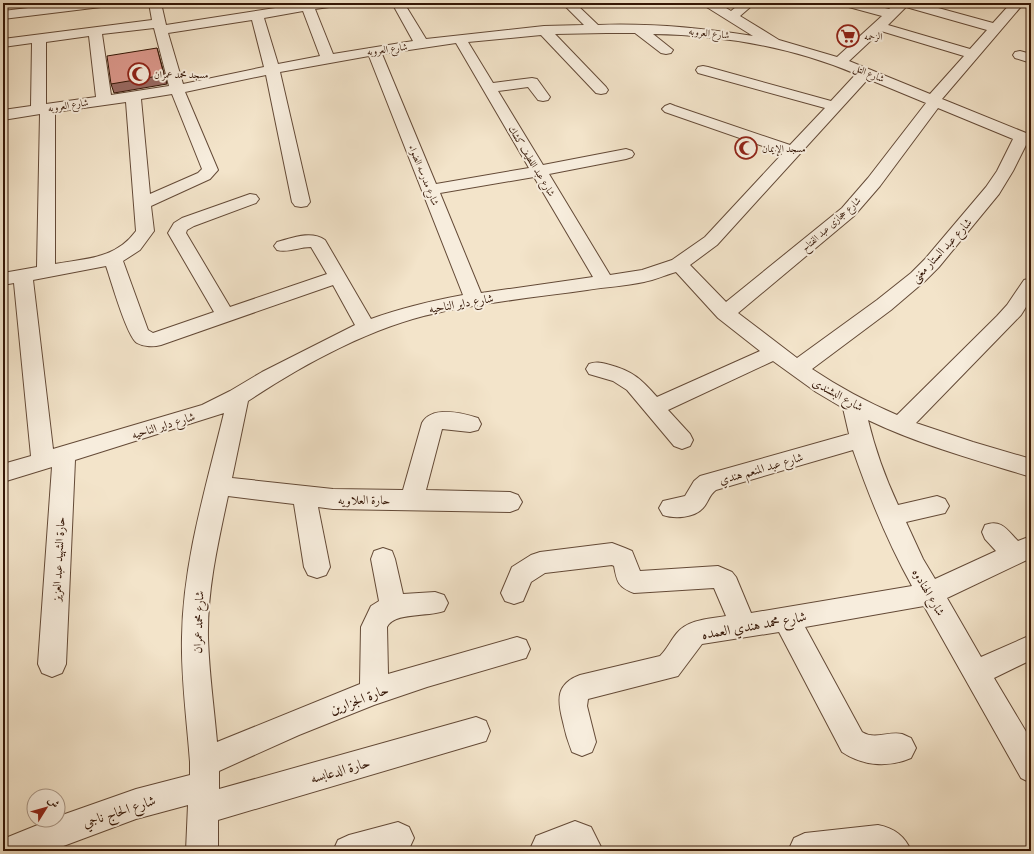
<svg xmlns="http://www.w3.org/2000/svg" width="1034" height="854" font-family="'Gentium Book Plus',Amiri,serif">
<rect width="100%" height="100%" fill="#f3e4ca"/>
<filter id="stains"><feTurbulence type="fractalNoise" baseFrequency=".005" numOctaves="4"/><feColorMatrix values="0 0 0 0 .2 0 0 0 0 .09 0 0 0 0 .02 0 0 0 .5 -.17"/></filter>
<radialGradient id="worn" r=".72"><stop offset=".6" stop-color="#630" stop-opacity="0"/><stop offset="1" stop-color="#630" stop-opacity=".3"/></radialGradient>
<g fill="none" stroke-linecap="round" stroke-linejoin="round">
<g stroke="#644a37" stroke-width="2">
<path id="minor" d="M70 3H107L105 6 101 7 3 19V11Z
M149 3H161L166 25 308 3H338L336 6 315 9 333 54 413 41 392 3H404L426 39 544 26 584 25 562 3H575L598 25C650 23 702 28 753 36L705 6 703 3H718L731 11 741 3H755L740 16 779 40 837 57 882 16 845 6 843 3H864L889 9 896 3H920L993 23 1011 3H1024L942 99 1031 135V146L1026 145 1013 171 999 194 939 267 925 281 891 310 812 369C839 387 867 402 897 415L997 316 1007 305 1024 280 1031 278V299L1021 315 916 423 973 442 1031 459V477C976 460 920 445 868 420 875 449 885 477 898 505L937 496 945 499 949 506 945 513 906 522 923 559 935 579 996 551 985 539 982 532 985 525C1002 519 1007 530 1018 541L1031 536V558L947 598 981 657 1031 635V660L994 678 1031 740V783L1021 778 924 606 805 627 862 732C875 740 889 731 902 734 905 735 908 737 911 738L916 748 911 758C888 768 863 766 842 752L779 632 702 644 678 676 588 699 587 706 596 742 592 752 582 756 572 752C568 742 565 732 563 722 557 699 556 684 580 675L660 656C667 649 671 640 677 633 689 619 709 619 726 616L714 588 634 593C618 587 617 582 614 566L612 565 545 573 531 582 523 601 514 604 505 601 501 593 512 567 531 555 540 552 612 543 625 548 632 551 640 571 718 566 732 572 736 577 751 613 912 586C888 543 869 496 853 450L716 490C709 495 708 503 703 508 694 518 674 519 663 515L659 508 663 501 685 496 694 481 700 476 849 434 843 408 816 392 773 361 668 410 690 434 693 440 690 446 682 449 674 446 627 390 613 381 589 374 586 369 589 364C597 361 602 363 610 365 633 371 642 380 657 397L760 351 718 318 676 272C665 275 655 280 644 282 625 286 606 287 587 290 537 297 486 302 437 313 373 326 302 365 248 401L232 478 333 489 403 490 422 423C432 405 462 413 478 418L481 424 478 430 470 432 442 429 426 490 510 492 518 495 522 502 518 509 510 512 333 509 318 507 330 567 326 575 317 578 308 575 304 567 294 504 228 496C218 543 207 590 208 638 209 673 214 707 217 742L360 684 361 627 371 606 379 601 371 559 374 551 383 548 392 551 395 559 403 594 435 592 444 595 448 603 444 611C428 617 394 612 387 627L388 674 517 637 526 640 530 649 526 658 427 687 374 705 299 735 219 771V789L476 717 486 721 490 731 486 741 218 820V851H186L188 805 136 819 50 851H3V839L50 820H58V816L65 814 136 789 190 775V762C187 721 181 679 182 637 183 562 206 487 224 413L75 460 66 664 62 673 52 677 42 673 38 664 52 467 3 482V464L31 456 14 283 3 285V273L37 267 40 114 3 120V110L31 106 32 43 3 47V39L152 20ZM906 7 987 30 970 49 888 25ZM303 11 320 56 278 64 264 18ZM252 20 264 67 183 84 168 33ZM154 28 169 86 111 95 102 34ZM881 31 964 56 930 94 849 61ZM606 33H635L661 53 666 54 671 53 673 50 653 34C722 35 792 47 856 74L831 101 708 67 703 66 698 67 696 70 698 73 825 108 790 145 675 106 670 104 665 106 662 109 665 112 783 153 705 237 672 260 642 270 610 275 549 174 626 159 632 157 634 154 632 151 626 149 543 165 498 91 528 87 538 100 543 101 548 100 550 97 537 79 532 78 493 83 468 42 541 35 596 93 601 94 606 93 608 90 606 87 555 34ZM89 36 96 97 46 104V42ZM456 43 529 168 436 184 382 54ZM369 56 463 295C431 301 401 308 371 319L325 240C311 230 292 238 277 242L274 246 277 250C288 253 299 247 311 247L327 274 230 307 186 233 187 230 194 226 256 203 259 199 256 195 250 194 182 218 174 223 168 233 214 312 153 333 148 330 123 261 140 250 154 231 151 206 210 179 218 170 185 92 266 75 292 202 295 206 301 207 307 206 310 202 280 72ZM868 79 926 103 868 178 842 208 726 302 690 265 717 245ZM172 94 202 169 198 173 150 194 141 99ZM126 102 136 231C115 259 88 258 55 264V112ZM938 108 1013 139 997 171 986 187 925 259 911 273 877 300 797 358 738 313 854 216 880 186ZM534 177 593 277 481 293 440 193ZM106 266C111 280 127 337 137 343 144 347 154 347 161 345L333 285 355 325 262 372 230 391 202 405 53 449 33 280Z
M1020 51 1031 54V63L1015 58 1013 55 1015 52Z
M575 821 591 827 603 851H533L531 847 536 836Z
M398 822 409 827 414 838 409 849 404 851H333L338 840 349 835Z
M878 825C894 828 905 836 911 851H790L789 849 794 838 805 833Z"/>
</g>
<use href="#minor" fill="#f7eddd" fill-rule="evenodd"/>
</g>
<path fill="#9a6b63" stroke="#341606" d="M157 48 167 84 114 93 111 84Z"/>
<path fill="#dc998d" stroke="#341606" d="M157 48 164 75 111 84 107 56Z"/>
<defs>
<g id="supermarket-ring" transform="scale(1.15)"><circle r="9.5" fill="#f7eddd" stroke="#8f2418" stroke-width="1.5"/><path d="M-6-5.5h2.5l.6 2H6L4.5 2H-2.5L-4.4-4H-6ZM-1.5 3.2a1.3 1.3 0 1 0 .1 0ZM3 3.2a1.3 1.3 0 1 0 .1 0Z" fill="#8f2418"/></g>
<g id="mosque-ring" transform="scale(1.15)"><circle r="9.5" fill="#f7eddd" stroke="#8f2418" stroke-width="1.5"/><path d="M3.5-4.9A6 6 0 1 0 3.5 4.9A5 5 0 1 1 3.5-4.9Z" fill="#8f2418"/></g>
</defs>
<g fill-rule="evenodd">
<use href="#supermarket-ring" x="848" y="36"/>
<use href="#mosque-ring" x="139" y="74"/>
<use href="#mosque-ring" x="746" y="148"/>
</g>
<g text-anchor="middle" dominant-baseline="central" stroke-width="4" stroke-linejoin="round" paint-order="stroke">
<g font-size="10" fill="#341606" stroke="#f7eddd">
<text transform="translate(709 33) rotate(6)">شارع العروبه</text>
<text transform="translate(387 49) rotate(-8)">شارع العروبه</text>
<text transform="translate(869 73) rotate(22)">شارع التل</text>
<text transform="translate(68 105) rotate(-9)">شارع العروبه</text>
<text transform="translate(532 161) rotate(59)">شارع عبد اللطيف كشك</text>
<text transform="translate(424 175) rotate(68)">شارع مدرسه الضواء</text>
<text transform="translate(831 224) rotate(-42)">شارع حجازى عبد الفتاح</text>
</g>
<g font-size="10" fill="#341606" stroke="#f7eddd" text-anchor="start">
<text x="864" y="36">الرحمه</text>
<text x="154" y="74">مسجد محمد عمران</text>
<text x="762" y="148">مسجد الإيمان</text>
</g>
<g font-size="12" fill="#341606" stroke="#f7eddd">
<text transform="translate(941 250) rotate(-47)">شارع عبد الستار مغنى</text>
<text transform="translate(461 303) rotate(-10)">شارع داير الناحيه</text>
<text transform="translate(838 394) rotate(29)">شارع البشندى</text>
<text transform="translate(163 425) rotate(-17)">شارع داير الناحيه</text>
<text transform="translate(761 468) rotate(-16)">شارع عبد المنعم هندي</text>
<text x="364" y="499">حارة العلاويه</text>
<text transform="translate(58 559) rotate(-87)">حارة الشهيد عبد العزيز</text>
<text transform="translate(929 592) rotate(60)">شارع الهنادوه</text>
<text transform="translate(198 622) rotate(-88)">شارع محمد عمران</text>
</g>
<g font-size="14" fill="#341606" stroke="#f7eddd">
<text transform="translate(754 625) rotate(-10)">شارع محمد هندي العمده</text>
<text transform="translate(359 699) rotate(-20)">حارة الجزارين</text>
<text transform="translate(340 770) rotate(-16)">حارة الدعابسه</text>
<text transform="translate(119 811) rotate(-18)">شارع الحاج ناجي</text>
</g>
</g>
<rect width="1034" height="854" fill="none" stroke="#f3e4ca" stroke-width="16"/>
<rect x="4" y="4" width="1026" height="846" fill="none" stroke="#341606" stroke-width="2"/>
<rect x="8" y="8" width="1018" height="838" fill="none" stroke="#341606"/>
<g transform="translate(46 808) rotate(53)"><circle r="19" fill="#f7eddd" stroke="#a99787"/>
<path d="M0-3L7 15L0 10L-7 15Z" fill="#8f2418"/>
<text y="-6" font-size="11" font-weight="bold" text-anchor="middle" fill="#341606">ش</text>
</g>
<rect width="100%" height="100%" filter="url(#stains)"/>
<rect width="100%" height="100%" fill="url(#worn)"/>
</svg>
